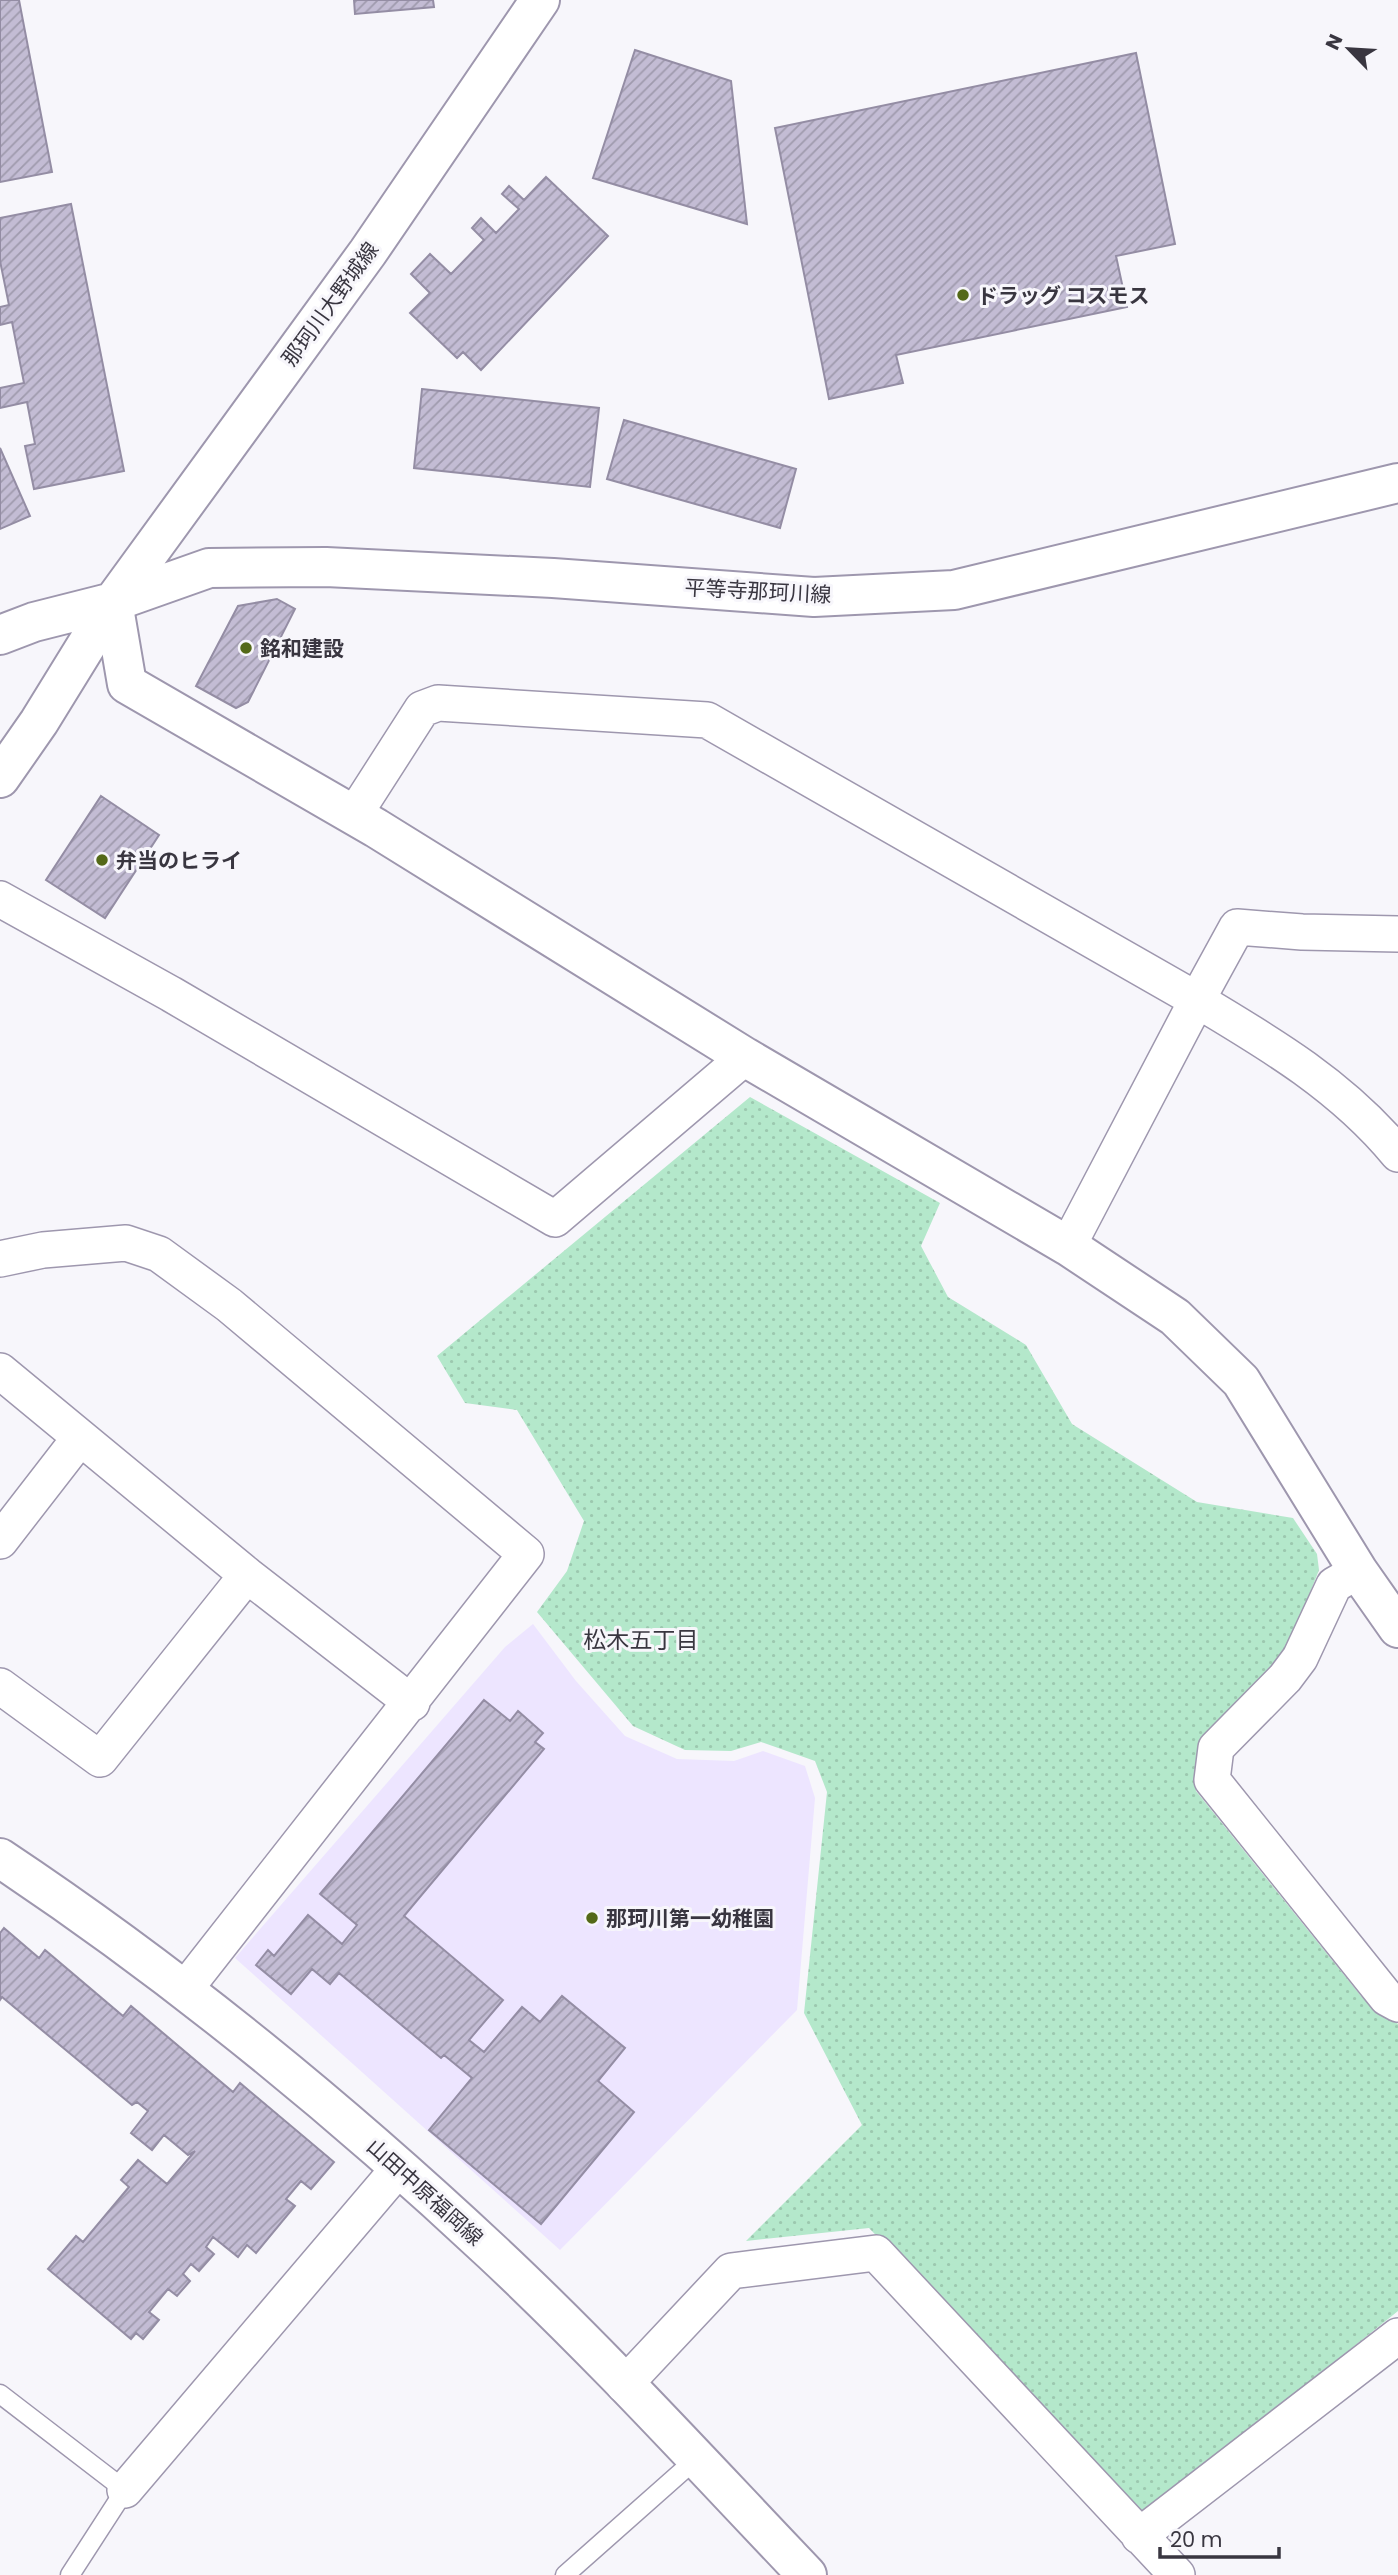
<svg xmlns="http://www.w3.org/2000/svg" width="1398" height="2575" font-family="Poppins,'Noto Sans JP',sans-serif">
<defs>
<pattern id="grass-dots" width="8" height="8" patternUnits="userSpaceOnUse" patternTransform="scale(1.75)"><rect width="8" height="8" fill="#b4e8cb"/><path d="M2 2h.1M6 6h.1" fill="none" stroke="#9cc8af" stroke-width="1.8" stroke-linecap="round"/></pattern>
<pattern id="building-hatch" width="6" height="6" patternUnits="userSpaceOnUse" patternTransform="scale(1.75)"><rect width="6" height="6" fill="#c3bcd4"/><path d="M-1 1l2-2M0 6l6-6M5 7l2-2" fill="none" stroke="#9f9aad"/></pattern>
</defs>
<rect width="100%" height="100%" fill="#f7f6fb"/>
<path fill="#ede5ff" d="M533 1624 576 1681 625 1736 677 1759 734 1761 763 1751 805 1766 815 1798 797 2010 560 2250 235 1958 505 1647Z"/>
<path fill="url(#grass-dots)" d="M750 1097 940 1203 921 1246 948 1297 1026 1345 1072 1424 1197 1502 1293 1518 1317 1554 1319 1570 1285 1656 1200 1749 1196 1791 1361 1996 1398 2024V2311L1145 2514 869 2228 746 2241 862 2125 804 2013 827 1792 815 1761 761 1742 731 1751 685 1750 633 1726 537 1612 567 1571 584 1521 517 1410 465 1403 437 1356Z"/>
<path fill="url(#building-hatch)" stroke="#948da4" stroke-width="2" d="M0 0H19L52 172 0 182Z
M354 0H433L434 7 355 14Z
M635 50 731 81 747 224 593 178Z
M1136 53 1175 244 1116 256 1127 307 896 355 903 383 829 399 775 128Z
M546 177 608 236 481 370 463 352 457 358 410 313 430 293 411 274 430 254 451 274 484 240 472 228 481 218 496 233 519 209 502 194 509 186 524 200Z
M71 204 124 471 34 489 25 446 35 444 27 402 0 408V388L24 383 12 322 0 325V307L9 305 0 261V218Z
M422 389 599 408 590 487 414 468Z
M624 420 796 469 780 528 607 479Z
M0 448 30 516 0 529Z
M277 599 295 609 248 702 236 708 196 686 238 606Z
M101 796 159 835 105 918 46 880Z
M484 1700 510 1721 518 1711 543 1733 535 1742 544 1749 404 1916 503 2000 469 2040 484 2052 522 2007 540 2022 562 1996 625 2048 598 2081 634 2112 541 2224 429 2130 472 2078 444 2055 441 2058 339 1973 330 1984 312 1969 291 1994 256 1965 268 1950 274 1956 308 1915 342 1944 357 1925 320 1894Z
M4 1928 39 1958 45 1950 123 2016 131 2006 233 2092 240 2083 334 2162 311 2189 301 2181 286 2199 295 2206 256 2253 247 2245 238 2257 213 2237 206 2247 214 2254 199 2271 191 2264 183 2274 190 2281 177 2296 168 2289 149 2312 159 2320 143 2339 136 2333 131 2339 48 2269 76 2236 83 2242 129 2187 121 2180 138 2160 167 2184 195 2151 188 2155 164 2135 152 2150 131 2133 148 2111 137 2102 132 2105 2 1997 0 2000V1933Z"/>
<g fill="none" stroke-linecap="round" stroke-linejoin="round">
<g stroke="#9e97ae" stroke-width="21">
<path id="service" d="M0 2394 125 2490 70 2575
M565 2575 696 2459"/>
</g>
<g stroke="#9e97ae" stroke-width="38">
<path id="minor" d="M354 815 422 709 438 703 707 720 1197 1000 1068 1246
M0 899 171 994 555 1219 745 1057
M1398 934 1302 932 1237 927 1197 1000C1271 1044 1343 1087 1398 1154
M0 1259 43 1250 126 1243 159 1254 229 1305 526 1554 185 1989
M0 1371 247 1575 412 1703
M0 1541 79 1439
M1358 1571 1334 1585 1300 1658 1285 1678 1216 1748 1212 1780 1387 1998 1398 2004
M0 1686 100 1759 247 1575
M624 2385 731 2271 876 2253 1177 2575
M125 2490 399 2168
M1139 2536 1398 2336"/>
</g>
<g stroke="#9e97ae" stroke-width="42">
<path id="tertiary" d="M113 602 127 684 376 828 745 1057 1068 1246 1175 1317 1241 1381 1358 1571 1398 1628"/>
</g>
<g stroke="#9e97ae" stroke-width="42">
<path id="secondary" d="M0 635 34 622 113 602 209 568 326 567 553 578 814 597 954 590 1398 483
M0 778 39 722 113 602 368 252 540 0
M0 1858C176 1975 338 2108 492 2252 601 2354 703 2466 807 2575"/>
</g>
<use href="#service" stroke="#fff" stroke-width="18"/>
<use href="#minor" stroke="#fff" stroke-width="35"/>
<use href="#tertiary" stroke="#fff" stroke-width="38"/>
<use href="#secondary" stroke="#fff" stroke-width="38"/>
</g>
<g fill="#546918" stroke="#f7f6fb" stroke-width="2.5">
<circle cx="963" cy="295" r="7"/>
<circle cx="246" cy="648" r="7"/>
<circle cx="102" cy="860" r="7"/>
<circle cx="592" cy="1918" r="7"/>
</g>
<g text-anchor="middle" dominant-baseline="central" stroke-width="6" stroke-linejoin="round" paint-order="stroke">
<g font-size="21" font-weight="bold" fill="#393640" stroke="#f7f6fb" text-anchor="start">
<text x="977" y="295">ドラッグ コスモス</text>
<text x="260" y="648">銘和建設</text>
<text x="116" y="860">弁当のヒライ</text>
<text x="606" y="1918">那珂川第一幼稚園</text>
</g>
<g font-size="21" fill="#393640" stroke="#f7f6fb">
<text transform="translate(330 304) rotate(-54)">那珂川大野城線</text>
<text transform="translate(758 591) rotate(3)">平等寺那珂川線</text>
<text transform="translate(425 2192) rotate(42)">山田中原福岡線</text>
</g>
<g font-size="23" fill="#393640" stroke="#f7f6fb">
<text x="641" y="1640">松木五丁目</text>
</g>
</g>
<g transform="translate(1349 49) rotate(295)" stroke="#f7f6fb" stroke-width="5" paint-order="stroke">
<path d="M0-5L12 26L0 18L-12 26Z" fill="#393640"/>
<text y="-10" font-size="19" font-weight="bold" text-anchor="middle" fill="#393640">N</text>
</g>
<path d="M1160 2547v10h119v-10" fill="none" stroke="#393640" stroke-width="3.5"/>
<text x="1170" y="2547" font-size="21" fill="#393640" stroke="#f7f6fb" stroke-width="5" paint-order="stroke">20 m</text>
</svg>
